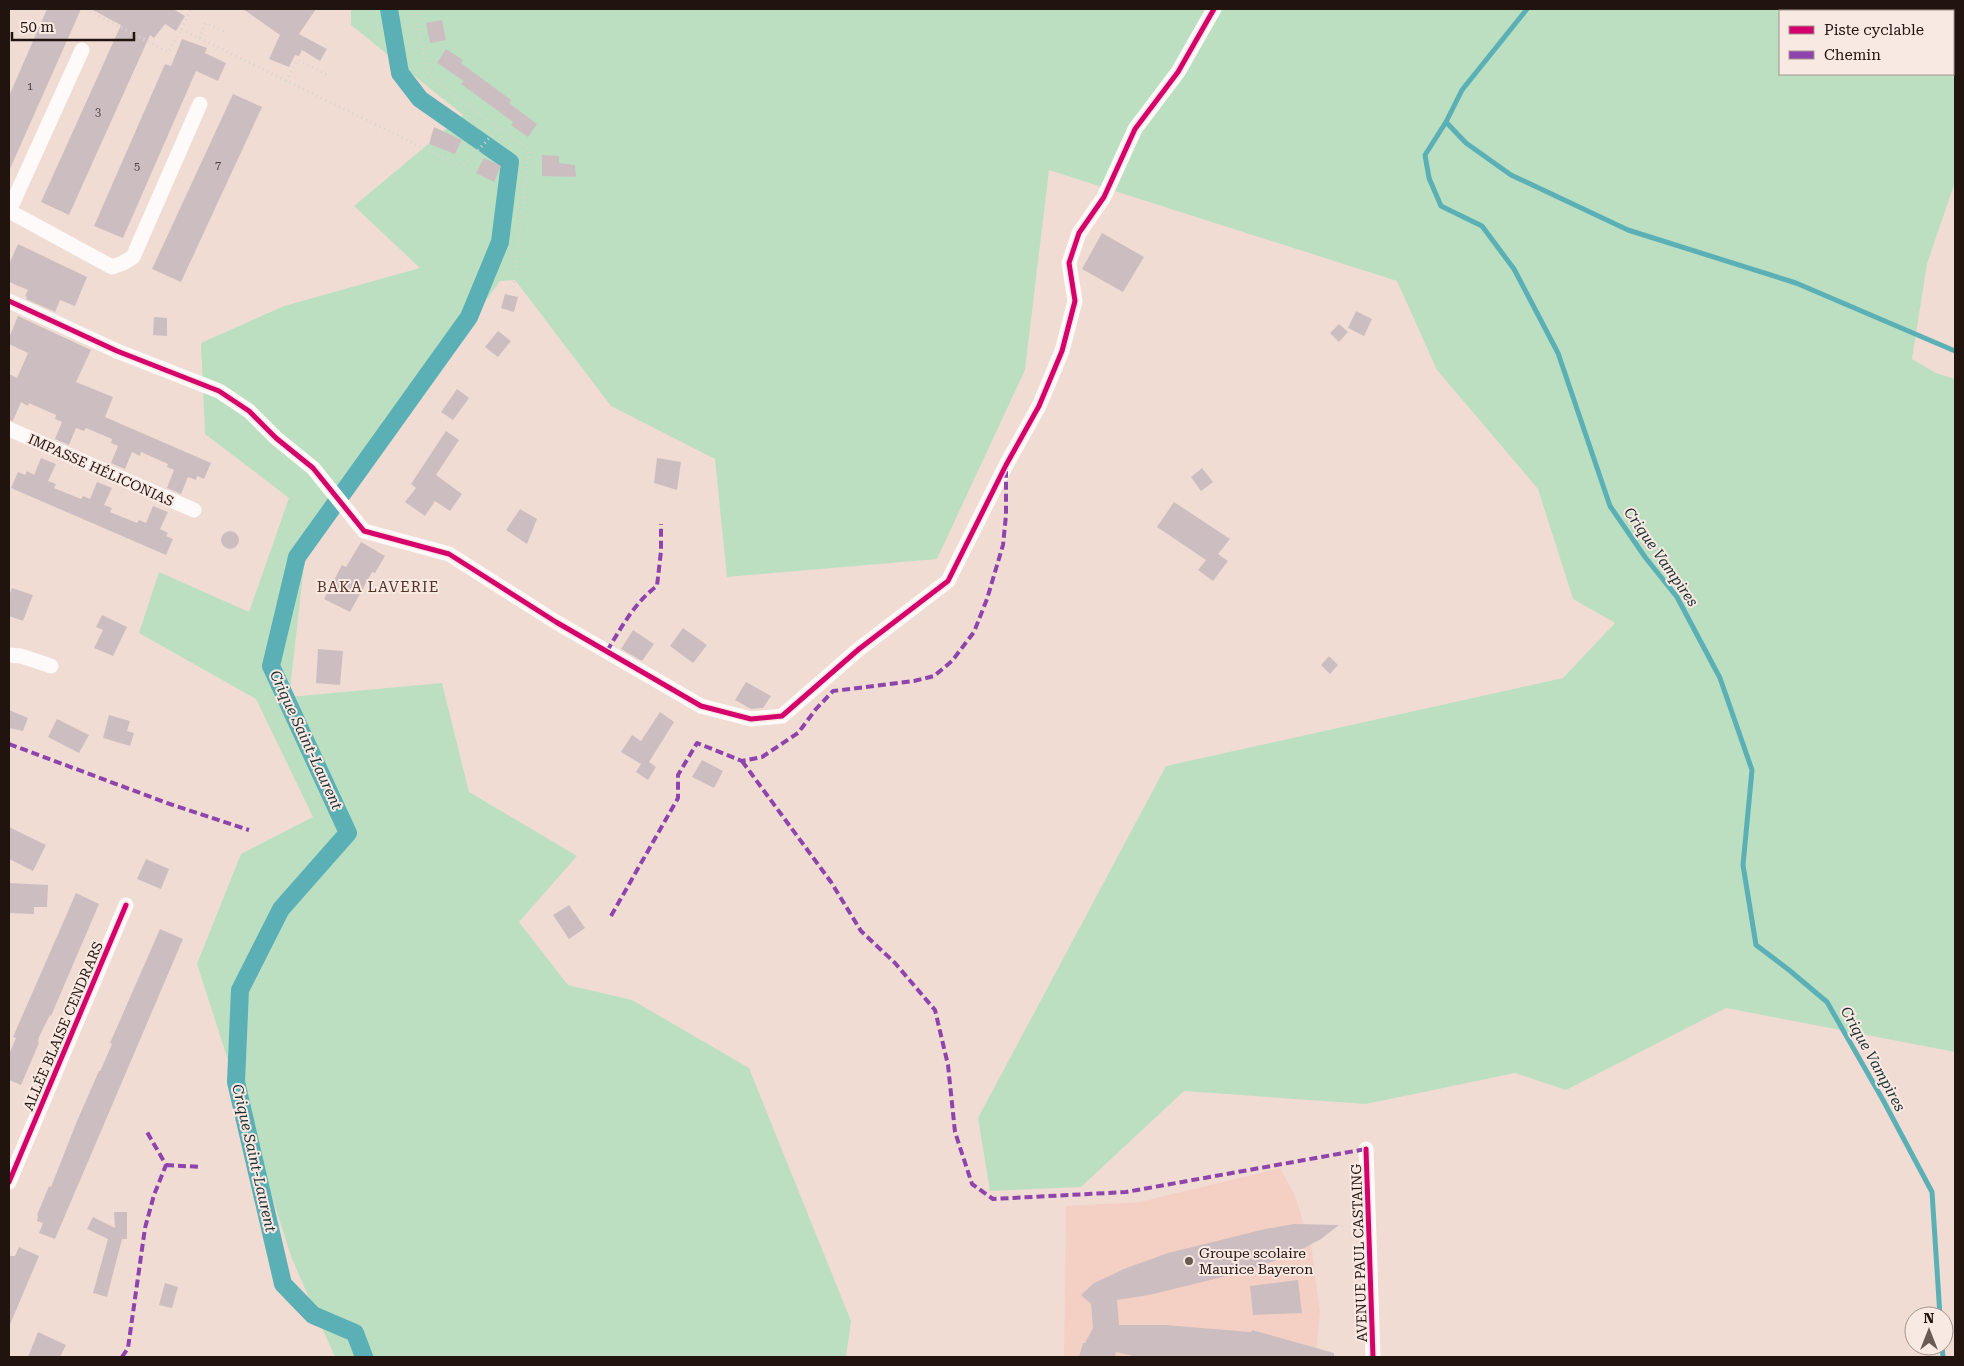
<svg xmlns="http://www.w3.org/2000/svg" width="1964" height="1366" font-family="'Roboto Serif',serif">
<rect width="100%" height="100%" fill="#f1dcd4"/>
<path fill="#f4d0c4" d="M1280 1168 1296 1198 1312 1251 1320 1312 1316 1357H1064L1066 1206 1140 1202Z"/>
<path fill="#bcdfc2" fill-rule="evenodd" d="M351 9H1955V182L1927 264 1912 359 1936 373 1955 379V1052L1726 1008 1566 1090 1515 1073 1366 1104 1184 1091 1081 1187 990 1191 978 1118 1166 766 1563 678 1615 623 1573 599 1538 489 1437 370 1397 281 1049 170 1025 370 937 559 727 577 715 459 611 406 515 280 500 281 306 549 289 697 442 683 469 792 577 856 519 922 568 985 632 1000 749 1068 851 1321 846 1357H335L292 1259 197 964 241 854 313 817 256 699 139 633 159 572 249 612 289 498 205 434 201 343 284 306 420 268 354 206 463 115 351 25ZM1780 11H1953V74H1780Z"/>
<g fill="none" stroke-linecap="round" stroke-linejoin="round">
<path stroke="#5bb0b6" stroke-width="5" d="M1527 9 1462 90 1446 122 1425 155 1429 178 1441 206 1482 226 1514 269 1558 353 1610 506 1645 557 1677 597 1720 678 1752 770 1743 865 1756 945 1789 970 1827 1002 1883 1100 1932 1192 1940 1316
M1446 122 1466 143 1511 175 1628 230 1796 283 1955 351
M1942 1346 1943 1357"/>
<path stroke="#5bb0b6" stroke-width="18" d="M364 1357 355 1333 313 1315 283 1284 236 1082 240 990 281 909 348 833 271 666 297 557 469 317 500 242 510 162 420 99 400 73 389 9"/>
</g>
<path fill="#ccbec0" d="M47 9H81L9 171V96Z
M91 9H173L185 16 176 31 165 24 154 38 150 35 69 215 41 202 121 25Z
M243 9H316L299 34 327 49 320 61 302 50 299 56 295 55 289 67 269 59 280 35Z
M442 20 446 40 430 43 426 23Z
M182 39 207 48 205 53 226 63 218 81 196 71 123 238 94 226 165 64 171 66Z
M446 49 463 60 461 63 511 100 509 103 537 124 528 137 511 125 513 122 461 84 464 81 437 63Z
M233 94 262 107 181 282 152 269Z
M434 127 462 140 455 154 429 144Z
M542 155 559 156V163L575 165 576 177 542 176Z
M484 158 501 166 494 182 476 173Z
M1102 233 1144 257 1123 292 1082 269Z
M18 244 87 277 75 306 60 300 55 312 26 299 27 297 25 296 28 290 9 282V264Z
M505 294 518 297 514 312 501 308Z
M1356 311 1372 319 1364 336 1348 328Z
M18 316 91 350 76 382 113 397 105 417 211 463 204 479 197 476 196 480 188 477 181 494 167 488 174 470 167 467 168 464 141 452 140 456 132 452 125 469 111 463 118 446 111 443 112 439 86 428 84 431 76 428 69 445 55 439 62 422 55 419 56 415 29 403 28 406 21 402 13 421 9 420V374L17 378 28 353 9 344V338Z
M154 317 167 318V336L153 335Z
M1339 324 1348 332 1339 342 1330 333Z
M498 331 511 341 498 357 485 347Z
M457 389 469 398 453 420 441 412Z
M446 431 459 440 436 475 462 494 450 511 435 501 425 516 405 502 416 488 411 484Z
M41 458 56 464 48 481 56 484 54 488 81 499 83 496 90 499 97 482 112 488 104 505 112 508 110 512 137 523 139 520 146 523 153 506 168 512 160 529 168 533 166 536 173 539 166 555 11 488 18 472 25 475 27 471 34 475Z
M657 458 681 462 677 490 654 483Z
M1202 468 1213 482 1201 491 1191 477Z
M1174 502 1230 539 1218 554 1228 561 1213 581 1198 570 1206 560 1157 527Z
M520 509 537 519 527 544 506 530Z
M221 540a9 9 0 1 1 18 0a9 9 0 1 1-18 0Z
M361 542 385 556 375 573 372 572 350 612 324 599 342 565 346 567Z
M12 588 33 595 23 621 9 616V596Z
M102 615 127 627 113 656 94 648 103 630 96 627Z
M683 628 707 645 693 663 670 646Z
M633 630 654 644 642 661 621 649Z
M318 649 343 651 340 685 316 683Z
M1329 656 1338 665 1330 674 1321 665Z
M746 682 771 696 763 708 751 709 735 700Z
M9 710 28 718 23 731 9 728Z
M660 712 674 722 649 762 656 767 648 780 636 772 641 764 621 752 632 735 641 741Z
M109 715 130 721 127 731 134 733 130 746 103 738Z
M57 719 89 735 79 753 48 737Z
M702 760 723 771 714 788 692 777Z
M9 827 46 845 33 871 9 859Z
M146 859 169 869 161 889 137 879Z
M9 883 48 885 47 907H34V914L9 913Z
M76 893 99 904 51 1016 50 1015 39 1037 38 1042 39 1043 21 1085 9 1080V1054L16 1038 13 1037Z
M569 905 585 928 569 939 553 915Z
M160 929 183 939 55 1239 39 1233 43 1223 37 1221 38 1216 37 1215 49 1186 51 1187 77 1121 99 1071H100L102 1067 112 1044 110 1043Z
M114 1212H127V1239H122L107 1297 93 1293 108 1239 87 1229 93 1217 115 1228Z
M1294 1224 1339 1225 1321 1239 1295 1253 1247 1271 1149 1295 1117 1300 1119 1325H1165L1251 1332 1252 1330 1334 1353V1357H1137L1116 1352 1115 1357H1079L1083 1343H1085L1093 1328 1091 1304 1081 1295 1094 1283 1124 1269 1168 1253 1265 1229Z
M19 1247 39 1256 9 1327V1256H15Z
M1298 1280 1302 1313 1253 1315 1250 1286Z
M165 1283 178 1287 172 1308 159 1305Z
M38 1332 66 1345 60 1357H28Z"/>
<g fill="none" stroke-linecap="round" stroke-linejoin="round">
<path stroke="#dad4d1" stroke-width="3" stroke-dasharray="1 4" stroke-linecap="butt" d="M86 9 168 52 181 29 462 167 499 128
M414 9 429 76 529 150 513 290
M181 29 191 9
M199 38 206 23 225 32
M286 81 298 60 328 75"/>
<path stroke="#fdfaf9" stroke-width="15" d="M9 211 112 267 123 263 133 257 200 104
M9 211 82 50
M9 301 117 351 219 391 249 411 276 438 313 468 364 531 449 554 556 622 701 706 751 719 782 716 859 649 948 581 1006 465 1039 406 1062 351 1075 301 1069 263 1079 233 1104 197 1135 129 1178 72 1214 9
M9 429 194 510
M9 655 21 656 51 666
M1366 1149 1373 1357
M9 1182 126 905"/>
<path stroke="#8e44ad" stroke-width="4" stroke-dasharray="8 4" stroke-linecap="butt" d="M607 651C621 628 635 602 657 586L661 551V524
M9 744 167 803 249 830
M742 761 831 882 861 931 895 963 935 1010 948 1065 955 1132 972 1184 993 1199 1126 1192 1366 1149
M611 916 678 798V775L697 743 742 761 762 757 798 733 816 709 833 691 914 681 934 676 952 661 974 632 987 599 1003 545 1006 515V471
M166 1165 201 1167
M122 1357 128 1348 145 1228 154 1195 166 1165 147 1132"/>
<g stroke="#f9e9e3" stroke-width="8">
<path id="cycleway" d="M9 301 117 351 219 391 249 411 276 438 313 468 364 531 449 554 556 622 701 706 751 719 782 716 859 649 948 581 1006 465 1039 406 1062 351 1075 301 1069 263 1079 233 1104 197 1135 129 1178 72 1214 9
M1366 1149 1373 1357
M9 1182 126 905"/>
</g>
<use href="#cycleway" stroke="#d6006c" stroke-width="5"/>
</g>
<circle fill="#6a5a54" stroke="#f9e9e3" stroke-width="2" cx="1189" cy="1261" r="5"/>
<g text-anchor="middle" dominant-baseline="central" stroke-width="4" stroke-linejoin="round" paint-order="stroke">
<g font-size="11" fill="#4c3e3b">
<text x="30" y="86">1</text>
<text x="98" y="112">3</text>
<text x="218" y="165">7</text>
<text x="137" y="166">5</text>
</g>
<g font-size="14" fill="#21140f" stroke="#f9e9e3">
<text transform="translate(101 470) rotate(24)">IMPASSE HÉLICONIAS</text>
<text transform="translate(63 1026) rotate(-67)">ALLÉE BLAISE CENDRARS</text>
<text transform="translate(1359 1253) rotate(-92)">AVENUE PAUL CASTAING</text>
</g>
<g font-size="14" fill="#21140f" stroke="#f9e9e3" text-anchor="start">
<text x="1199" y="1253">Groupe scolaire<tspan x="1199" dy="16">Maurice Bayeron</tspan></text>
</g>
<g font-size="15" font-style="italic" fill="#1a2f31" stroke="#f9e9e3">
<text transform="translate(1661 557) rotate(55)">Crique Vampires</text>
<text transform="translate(306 740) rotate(65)">Crique Saint-Laurent</text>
<text transform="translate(1873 1059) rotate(61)">Crique Vampires</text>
<text transform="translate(254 1158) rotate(77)">Crique Saint-Laurent</text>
</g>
<g font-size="15" letter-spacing="1" fill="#543429" stroke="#f9e9e3">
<text x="378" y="587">BAKA LAVERIE</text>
</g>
</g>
<rect width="1964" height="1366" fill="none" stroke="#21140f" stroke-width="20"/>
<rect x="1779" y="10" width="175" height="65" fill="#f9e9e3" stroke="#a3948e"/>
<rect x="1789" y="26" width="25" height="8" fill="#d6006c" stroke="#a3948e"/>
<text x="1824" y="35" font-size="15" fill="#21140f">Piste cyclable</text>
<rect x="1789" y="51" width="25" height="8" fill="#8e44ad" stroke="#a3948e"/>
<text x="1824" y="60" font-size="15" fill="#21140f">Chemin</text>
<g transform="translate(1929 1331)"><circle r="24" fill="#f9e9e3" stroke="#a3948e"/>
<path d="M0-4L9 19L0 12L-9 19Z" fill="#6a5a54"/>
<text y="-8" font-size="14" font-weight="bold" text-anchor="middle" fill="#21140f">N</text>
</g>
<path d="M12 32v8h122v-8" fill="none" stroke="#21140f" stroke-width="2.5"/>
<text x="20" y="32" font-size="15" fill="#21140f" stroke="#f9e9e3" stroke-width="4" paint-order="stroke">50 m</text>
</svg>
